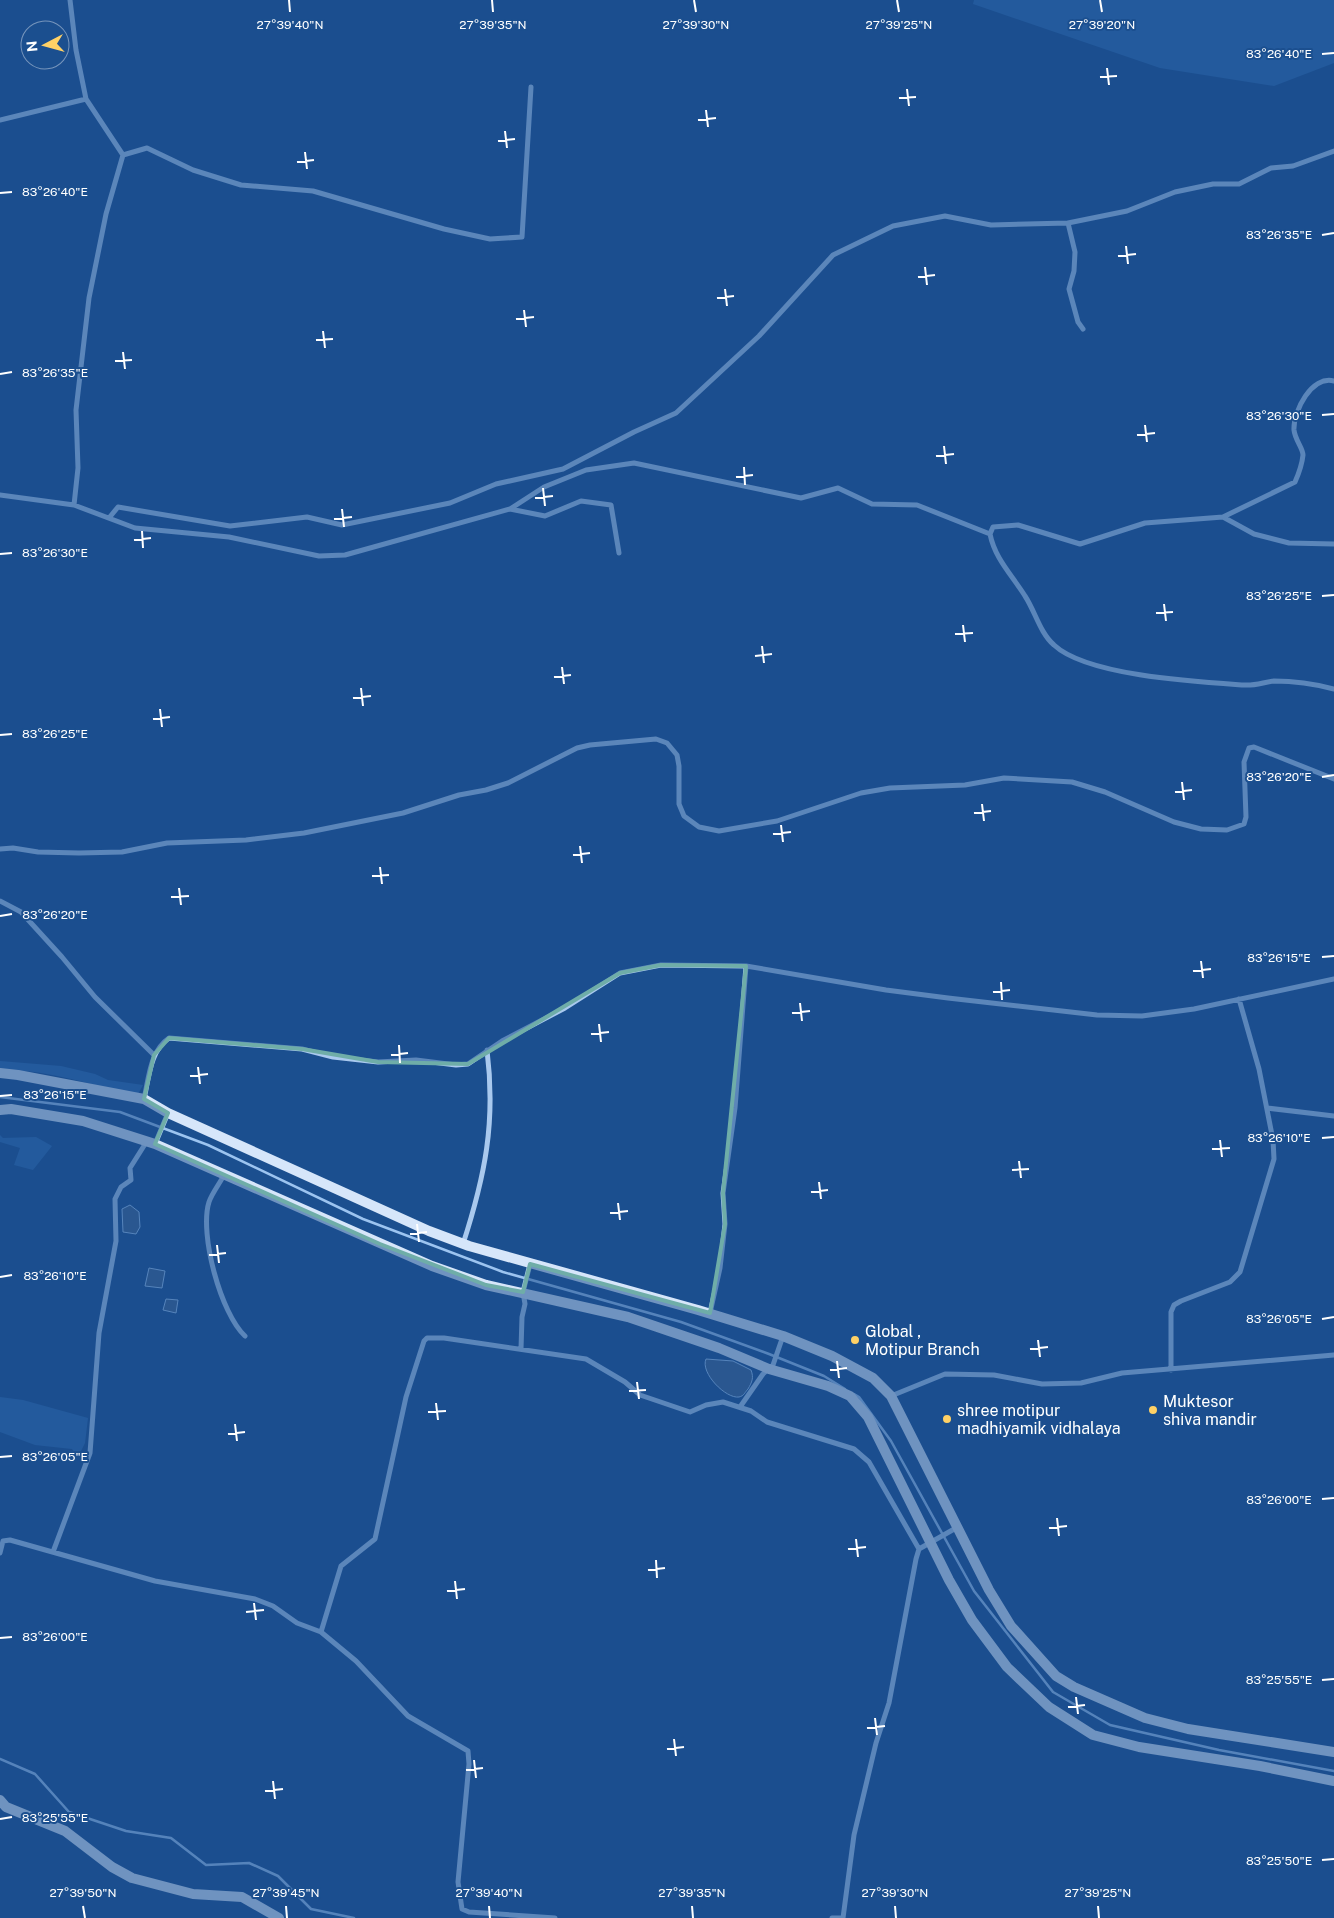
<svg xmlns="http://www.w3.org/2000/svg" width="1334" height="1918" font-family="'Public Sans',sans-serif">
<rect width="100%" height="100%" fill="#1b4f8f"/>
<path fill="#2e69ad" d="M974 0H1334V63L1274 86 1160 68 973 4Z
M0 1061 61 1066 95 1074 108 1080 143 1085 137 1096C91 1085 48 1069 0 1070Z
M0 1135 3 1138 36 1137 52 1146 33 1170 14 1165 20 1148 0 1142Z
M0 1397 23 1400 88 1418 85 1443 78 1457 72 1449 35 1445 0 1432Z"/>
<path fill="#3c6290" stroke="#9cc4f0" d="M130 1205 139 1212 140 1227 136 1234 123 1232 122 1209Z
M149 1268 165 1271 162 1288 145 1286Z
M166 1299 178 1300 176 1313 163 1310Z
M706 1359 733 1361 751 1370C754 1378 752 1382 748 1389 745 1392 744 1396 739 1397 726 1399 700 1373 706 1359Z"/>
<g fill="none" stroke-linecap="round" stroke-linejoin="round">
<path stroke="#9cc4f0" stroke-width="2.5" d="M0 1097 120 1112 208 1145 363 1219 503 1272 681 1322 769 1354 824 1376 845 1389
M854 1394 859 1397 891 1441 974 1591 1053 1692 1110 1725 1219 1750 1334 1771
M0 1759 35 1774 69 1812 126 1831 171 1838 206 1865 249 1863 278 1876 311 1909 354 1918"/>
<path stroke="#a9c9ee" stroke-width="5" d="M0 120 86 99
M123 155 147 148 193 170 241 185 313 191 444 229 490 239 522 237 531 87
M1068 223 1075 252 1074 271 1069 289 1078 322 1083 329
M0 495 74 505 78 468 76 410 89 298 106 214 123 155 86 99 76 50 70 0
M74 505 135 528 229 537 319 556 345 555 510 509 544 487 586 470 634 463 801 498 838 488 872 504 917 505 990 534 993 527 1018 525 1080 544 1145 523 1223 517 1254 534 1289 543 1334 544
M510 509 545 516 581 501 611 505 619 553
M1223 517 1295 482C1299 473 1302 465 1303 455 1303 448 1295 440 1294 430 1293 411 1312 375 1334 381
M109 518 118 507 230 526 307 517 342 525 450 503 496 484 563 469 634 432 676 413 759 336 833 255 893 226 945 216 991 225 1068 223 1127 211 1175 192 1213 184H1239L1271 168 1293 166 1334 151
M990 534C995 559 1012 575 1025 596 1035 611 1040 633 1054 645 1087 676 1198 682 1244 685 1255 686 1264 682 1274 681 1294 681 1315 684 1334 689
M0 849 13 848 38 852 79 853 122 852 167 843 246 840 304 833 403 813 459 795 486 790 508 783 577 748 590 745 656 739 667 743 677 755 679 766V804L684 816 699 827 719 831 777 821 861 793 890 788 965 785 1004 778 1072 782 1105 792 1174 822 1201 829 1227 830 1244 824 1246 817 1244 762 1249 748 1254 747 1334 779
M0 901 21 912 62 957 95 997 154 1055
M144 1099C149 1077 150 1051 169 1038L302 1049 333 1057 378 1062 416 1060 456 1065 468 1064 502 1041 565 1008 620 973 661 965 746 966 886 990 948 998 1097 1015 1142 1016 1194 1009 1334 979
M1267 1108 1334 1116
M155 1144 168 1113
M224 1175C220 1183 212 1193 209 1202 199 1234 221 1314 245 1336
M463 1244C485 1176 496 1122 487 1050
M710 1313 720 1268 725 1224 723 1193 735 1108 746 966
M521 1349 522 1317 525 1304 523 1292 530 1264
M1171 1370V1312L1174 1305 1181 1301 1230 1282 1240 1272 1274 1159 1273 1140 1259 1069 1239 999
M891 1396 945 1374 994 1375 1042 1384 1081 1383 1122 1373 1334 1355
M740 1407 763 1374 773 1365 783 1336
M53 1552 90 1453 99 1333 116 1241 115 1199 121 1187 131 1180 130 1168 147 1141
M0 1553 3 1541 10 1540 155 1581 255 1599 273 1606 297 1623 321 1632 356 1661 408 1716 468 1751 469 1764 458 1882 462 1909 469 1912 555 1918
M321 1632 341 1566 375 1539 406 1397 424 1341 427 1338H444L586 1359 625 1382 640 1395 690 1412 706 1405 723 1402 751 1411 767 1422 854 1449 869 1462 919 1549
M832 1918H843
M843 1918 854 1835 876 1743 889 1703 916 1559 919 1549 956 1528"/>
<path stroke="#d6e6fa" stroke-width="10" d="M0 1073 18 1075 144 1099 168 1113 429 1231 469 1246 698 1310 783 1336 832 1356 873 1378 891 1396 989 1590 1011 1626 1056 1676 1074 1687 1145 1718 1188 1729 1334 1752
M0 1110 11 1109 83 1121 155 1144 432 1266 486 1285 628 1317 719 1348 769 1369 828 1386 850 1396 868 1417 949 1580 972 1620 1007 1667 1049 1707 1093 1735 1139 1747 1260 1766 1334 1781
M0 1800 6 1807 65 1831 112 1867 132 1878 193 1894 242 1897 279 1918"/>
</g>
<path d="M0 0H1334V1918H0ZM661 965 746 966 723 1193 725 1224 710 1313 530 1264 523 1292 486 1285 380 1244 155 1144 168 1113 144 1099 154 1055 169 1038 302 1049 378 1062 468 1064 620 973Z" fill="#1b4f8f" fill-opacity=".55" fill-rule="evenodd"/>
<path fill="none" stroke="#6fada8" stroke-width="4" stroke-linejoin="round" d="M661 965 746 966 723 1193 725 1224 710 1313 530 1264 523 1292 486 1285 380 1244 155 1144 168 1113 144 1099 154 1055 169 1038 302 1049 378 1062 468 1064 620 973Z"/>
<path fill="none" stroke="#fff" stroke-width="2" d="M289 0 290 12M492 0 493 12M694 0 696 12M897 0 899 12M1100 0 1102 12M1322 54 1334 53M1107 68 1109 85M1100 77 1117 76M907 89 909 106M899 98 916 97M706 110 708 127M698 120 716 118M505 131 507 148M498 141 515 139M305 152 307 169M297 162 314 160M0 193 12 192M1322 235 1334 233M1126 246 1128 264M1118 256 1136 254M925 267 927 285M918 277 935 275M725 289 727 306M717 298 734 296M524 310 526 327M516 319 534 317M323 331 325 348M316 340 333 339M123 352 125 369M115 361 132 360M0 374 12 372M1322 415 1334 414M1145 425 1147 442M1137 435 1155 433M944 446 946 464M936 456 954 454M744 467 745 485M736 477 753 475M543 488 545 506M535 498 553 496M342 509 344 527M334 519 352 517M142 531 143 548M134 540 151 538M0 554 12 553M1322 596 1334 595M1164 604 1166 621M1156 613 1173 612M963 625 965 642M955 634 973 633M762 646 764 663M755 656 772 654M562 667 564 684M554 677 571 675M361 688 363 706M353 698 371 696M160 709 162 727M153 719 170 717M0 735 12 734M1322 777 1334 775M1182 782 1184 800M1175 792 1192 790M982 804 984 821M974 813 991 811M781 825 783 842M773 834 791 832M580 846 582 863M573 855 590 853M380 867 382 884M372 876 389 875M179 888 181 905M171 897 189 896M0 916 12 914M1322 957 1334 956M1201 961 1203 978M1193 971 1211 969M1001 982 1002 1000M993 992 1010 990M800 1003 802 1021M792 1013 810 1011M599 1024 601 1042M591 1034 609 1032M399 1045 400 1063M391 1055 408 1053M198 1067 200 1084M190 1076 208 1074M0 1096 12 1095M1322 1138 1334 1137M1220 1140 1222 1157M1212 1149 1230 1148M1019 1161 1021 1178M1012 1170 1029 1169M819 1182 821 1199M811 1192 828 1190M618 1203 620 1220M610 1213 628 1211M417 1224 419 1242M410 1234 427 1232M217 1245 219 1263M209 1255 226 1253M0 1277 12 1275M1322 1319 1334 1317M1038 1340 1040 1357M1030 1349 1048 1347M837 1361 839 1378M830 1370 847 1368M637 1382 639 1399M629 1391 646 1390M436 1403 438 1420M428 1412 446 1411M235 1424 237 1441M228 1434 245 1432M0 1457 12 1456M1322 1499 1334 1498M1057 1518 1059 1536M1049 1528 1067 1526M856 1539 858 1557M848 1549 866 1547M656 1560 657 1578M648 1570 665 1568M455 1581 457 1599M447 1591 465 1589M254 1603 256 1620M246 1612 264 1610M0 1638 12 1637M1322 1680 1334 1679M1076 1697 1078 1714M1068 1707 1085 1705M875 1718 877 1735M867 1728 885 1726M674 1739 676 1756M667 1749 684 1747M474 1760 476 1778M466 1770 483 1768M273 1781 275 1799M265 1791 283 1789M0 1819 12 1817M1322 1860 1334 1859M83 1906 85 1918M286 1906 287 1918M489 1906 490 1918M692 1906 693 1918M895 1906 896 1918M1098 1906 1099 1918"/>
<g fill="#ffd166" stroke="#1b4f8f" stroke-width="2">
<circle cx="855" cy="1340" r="5"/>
<circle cx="1153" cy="1410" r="5"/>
<circle cx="947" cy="1419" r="5"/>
</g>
<g text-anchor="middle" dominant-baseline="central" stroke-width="4" stroke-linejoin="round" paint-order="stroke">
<g font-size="16" fill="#fff" stroke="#1b4f8f" text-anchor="start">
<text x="865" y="1331">Global ,<tspan x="865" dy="18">Motipur Branch</tspan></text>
<text x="1163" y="1401">Muktesor<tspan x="1163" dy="18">shiva mandir</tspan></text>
<text x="957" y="1410">shree motipur<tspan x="957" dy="18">madhiyamik vidhalaya</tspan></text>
</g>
</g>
<g font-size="12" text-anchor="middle" fill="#fff" stroke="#1b4f8f" stroke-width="4" stroke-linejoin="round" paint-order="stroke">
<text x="290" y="29">27°39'40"N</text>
<text x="493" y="29">27°39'35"N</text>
<text x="696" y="29">27°39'30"N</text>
<text x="899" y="29">27°39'25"N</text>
<text x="1102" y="29">27°39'20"N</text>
<text x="1279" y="58">83°26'40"E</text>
<text x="55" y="196">83°26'40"E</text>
<text x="1279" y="239">83°26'35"E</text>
<text x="55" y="377">83°26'35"E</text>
<text x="1279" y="420">83°26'30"E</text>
<text x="55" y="557">83°26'30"E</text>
<text x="1279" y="600">83°26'25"E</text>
<text x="55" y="738">83°26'25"E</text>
<text x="1279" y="781">83°26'20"E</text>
<text x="55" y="919">83°26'20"E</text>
<text x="1279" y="962">83°26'15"E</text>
<text x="55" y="1099">83°26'15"E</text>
<text x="1279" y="1142">83°26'10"E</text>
<text x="55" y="1280">83°26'10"E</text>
<text x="1279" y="1323">83°26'05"E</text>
<text x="55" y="1461">83°26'05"E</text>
<text x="1279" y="1504">83°26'00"E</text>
<text x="55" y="1641">83°26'00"E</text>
<text x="1279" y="1684">83°25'55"E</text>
<text x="55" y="1822">83°25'55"E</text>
<text x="1279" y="1865">83°25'50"E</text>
<text x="83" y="1897">27°39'50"N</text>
<text x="286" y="1897">27°39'45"N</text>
<text x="489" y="1897">27°39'40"N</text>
<text x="692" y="1897">27°39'35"N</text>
<text x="895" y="1897">27°39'30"N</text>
<text x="1098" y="1897">27°39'25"N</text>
</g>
<g transform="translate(45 45) rotate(264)"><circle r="24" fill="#1b4f8f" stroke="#7695bc"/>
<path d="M0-4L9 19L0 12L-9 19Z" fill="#ffd166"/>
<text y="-8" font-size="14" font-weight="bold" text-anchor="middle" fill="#ffffff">N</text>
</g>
</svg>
